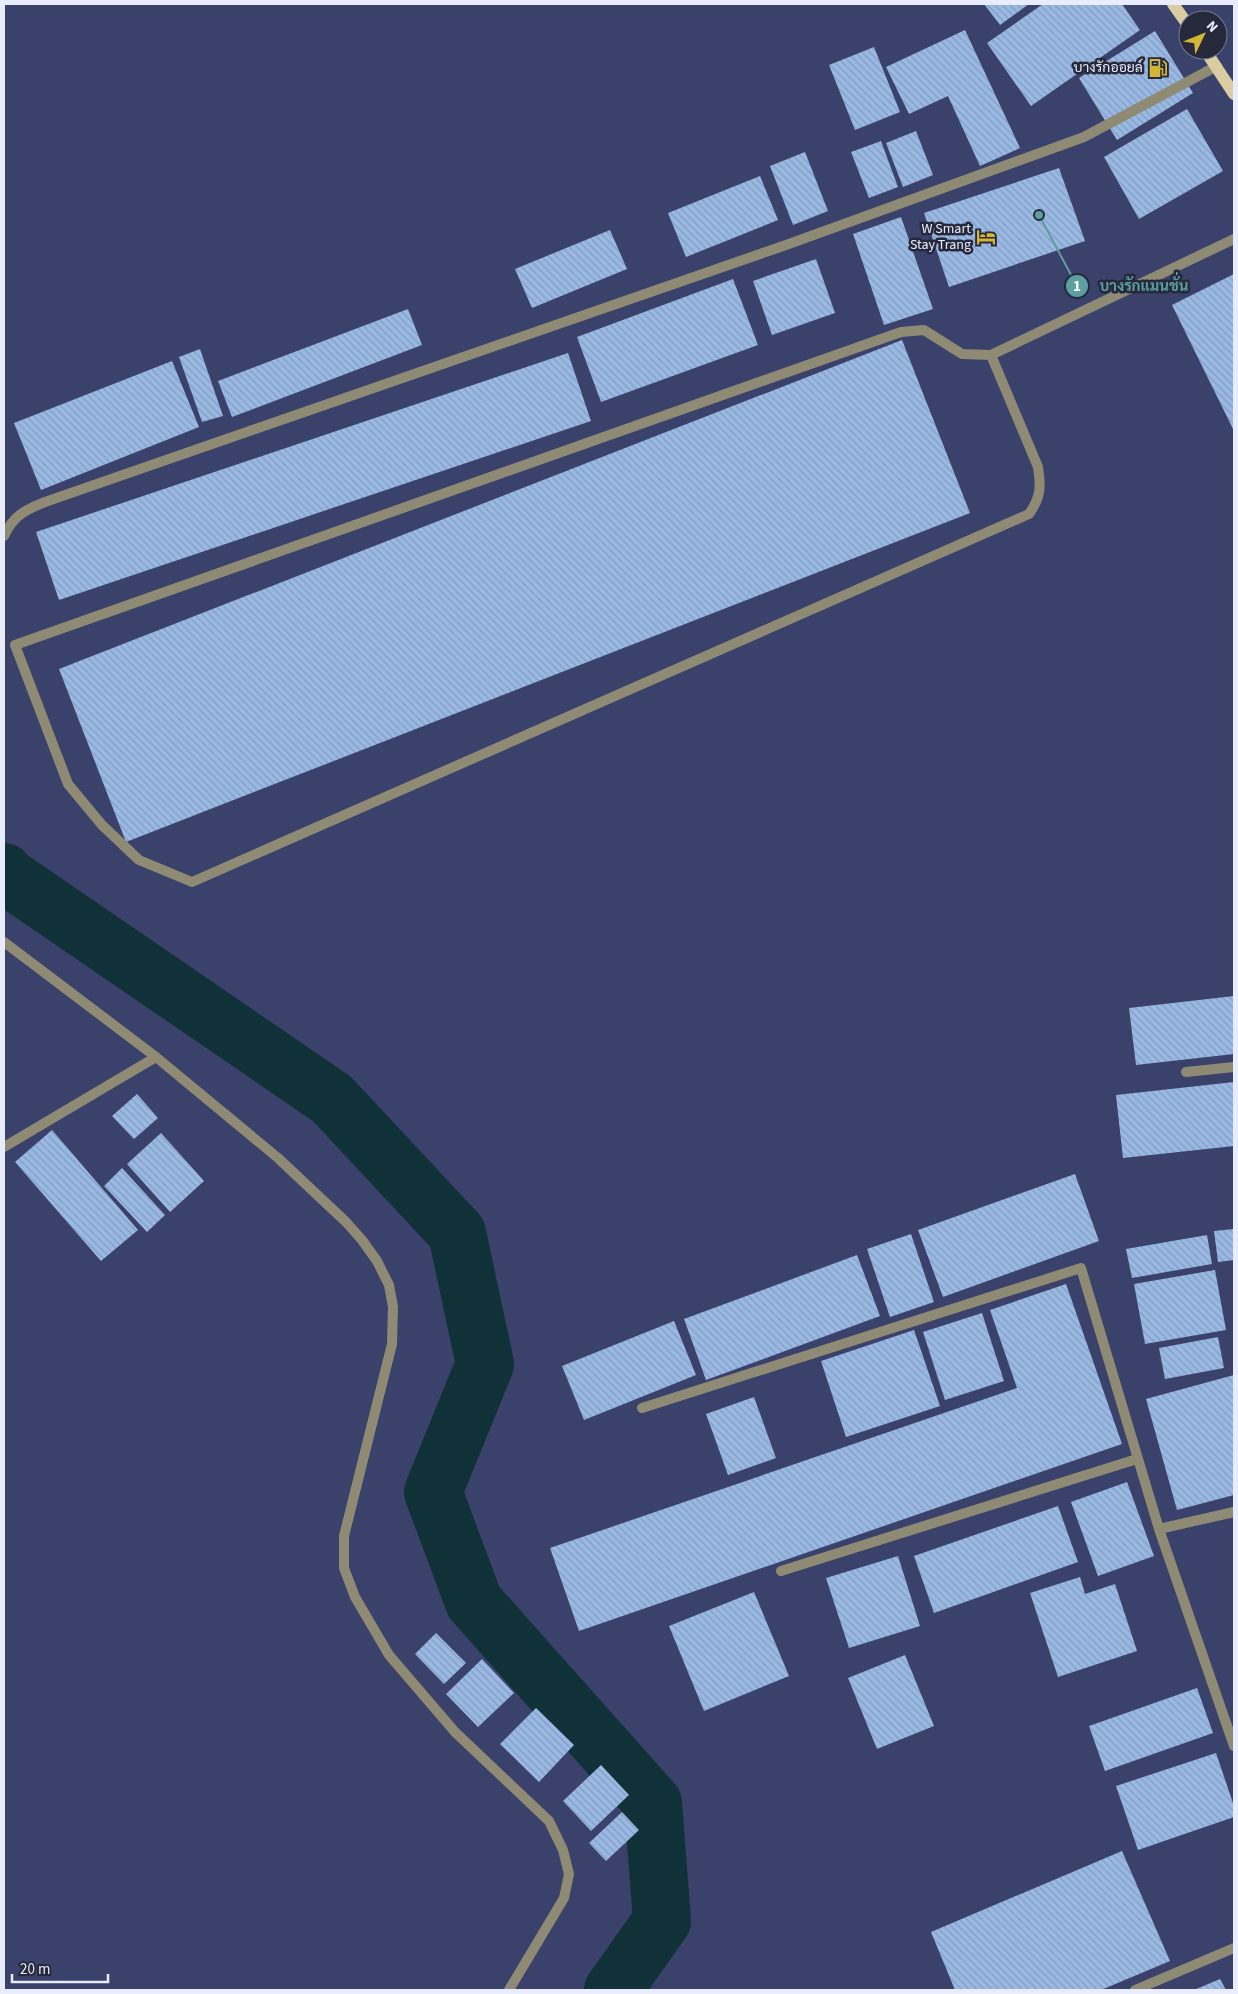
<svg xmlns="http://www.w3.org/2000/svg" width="1238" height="1994" font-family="'Source Sans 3',Sarabun,sans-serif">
<defs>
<pattern id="building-back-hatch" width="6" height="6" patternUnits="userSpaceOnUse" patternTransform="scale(1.25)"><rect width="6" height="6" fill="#99b9e4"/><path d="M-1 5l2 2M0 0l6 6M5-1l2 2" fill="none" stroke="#849cbe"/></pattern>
</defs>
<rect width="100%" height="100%" fill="#3a416a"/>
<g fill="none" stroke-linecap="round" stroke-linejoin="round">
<path stroke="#113138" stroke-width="58" d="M4 872 8 877 332 1099 457 1233 485 1364 433 1492 474 1602 653 1803 662 1921 613 1990"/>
</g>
<path fill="url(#building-back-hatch)" d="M984 4H1029L1000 25Z
M1043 4H1122L1140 30 1031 106 987 43Z
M965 30 1020 148 980 166 948 96 909 114 886 67Z
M1155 31 1193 93 1117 140 1079 78Z
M874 47 900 112 855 130 829 65Z
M1187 109 1223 171 1139 219 1104 157Z
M916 131 933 175 903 187 886 143Z
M881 141 898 187 869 198 851 152Z
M805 152 828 211 793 225 770 166Z
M1059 168 1085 241 949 287 924 213Z
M760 176 778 220 686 257 668 213Z
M901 217 933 309 884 325 853 234Z
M610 230 627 269 532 308 515 269Z
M816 259 835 313 772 335 753 281Z
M1234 274V431L1172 305Z
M733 279 758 345 601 402 577 337Z
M408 309 422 345 232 417 218 381Z
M902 340 970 513 126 842 59 669Z
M200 349 223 416 202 422 179 357Z
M568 353 591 421 59 600 36 532Z
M172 361 199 427 41 490 14 423Z
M1234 996V1054L1136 1065 1129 1008Z
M1234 1082V1146L1123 1158 1116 1095Z
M137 1094 158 1118 134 1139 112 1116Z
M52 1130 138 1230 101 1261 15 1162Z
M161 1133 204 1181 170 1212 127 1164Z
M122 1168 165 1215 147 1232 104 1186Z
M1075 1174 1099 1241 943 1297 918 1230Z
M1234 1229V1260L1218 1262 1214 1231Z
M911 1234 934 1302 890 1317 867 1249Z
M1207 1235 1212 1264 1132 1278 1126 1249Z
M857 1255 880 1316 706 1380 684 1319Z
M1215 1270 1226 1330 1145 1344 1134 1284Z
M1066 1284 1122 1444 579 1631 550 1548 1017 1388 990 1310Z
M982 1313 1004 1381 945 1400 923 1332Z
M674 1321 696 1375 584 1420 562 1366Z
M914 1330 940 1406 846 1437 821 1361Z
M1218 1337 1224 1368 1165 1379 1159 1348Z
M1234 1375V1495L1177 1510 1146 1399Z
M754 1397 776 1458 728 1475 706 1414Z
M1127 1482 1154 1556 1098 1576 1071 1502Z
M1058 1506 1078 1562 934 1613 914 1556Z
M898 1556 920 1626 849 1648 826 1578Z
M1080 1577 1085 1594 1115 1584 1137 1651 1058 1677 1030 1593Z
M754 1592 789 1676 704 1711 669 1626Z
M436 1633 466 1663 444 1684 415 1654Z
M905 1655 934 1726 877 1749 848 1678Z
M482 1659 514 1693 478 1727 446 1694Z
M1197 1688 1213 1733 1105 1771 1089 1726Z
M536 1708 574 1745 539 1782 500 1744Z
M1216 1753 1234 1806V1817L1138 1850 1116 1786Z
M601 1765 629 1795 591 1831 563 1801Z
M622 1812 639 1830 606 1861 589 1843Z
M1122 1851 1170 1961 1101 1990H955L931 1932Z
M1220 1979 1226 1990H1194Z"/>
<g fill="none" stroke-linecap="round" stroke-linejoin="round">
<path stroke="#8f8a74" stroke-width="10" d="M991 355 962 354 924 330 901 332 15 645 68 784 102 825 139 860 192 882 1029 514C1041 497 1041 487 1038 467L991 355 1234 239
M1186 1072 1234 1067"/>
<path stroke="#8f8a74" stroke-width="10" d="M4 536C13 516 25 510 45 502L786 245 1084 137 1217 66
M4 942 156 1057 278 1158 346 1222 362 1240 377 1261 389 1285 393 1307 392 1344 344 1536V1568L355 1597 389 1655 455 1732 549 1821 563 1850 569 1874 564 1898 509 1990
M4 1147 156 1057
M642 1408 1081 1268 1159 1529 1234 1746
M1159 1529 1234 1512
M781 1571 1137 1459
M1135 1990 1234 1948"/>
<path stroke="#d9cda1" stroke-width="12" d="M1173 4 1188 25
M1205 50 1234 94"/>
</g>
<defs>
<g id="fuel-bare" transform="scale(1.5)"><path d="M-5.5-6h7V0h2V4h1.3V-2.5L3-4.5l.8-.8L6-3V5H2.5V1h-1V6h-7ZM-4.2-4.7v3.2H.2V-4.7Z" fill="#d4b635" stroke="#26293c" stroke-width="2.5" paint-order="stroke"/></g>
<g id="hotel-bare" transform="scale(1.5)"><path d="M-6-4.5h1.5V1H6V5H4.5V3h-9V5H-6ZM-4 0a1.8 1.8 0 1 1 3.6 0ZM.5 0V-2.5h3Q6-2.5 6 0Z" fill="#d4b635" stroke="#26293c" stroke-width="2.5" paint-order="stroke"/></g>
</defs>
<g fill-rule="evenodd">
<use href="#fuel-bare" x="1158" y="68"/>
<use href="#hotel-bare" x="986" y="237"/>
</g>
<g text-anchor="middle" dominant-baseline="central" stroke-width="5" stroke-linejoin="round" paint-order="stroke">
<g font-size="14" fill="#e8ecfc" stroke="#26293c" text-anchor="end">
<text x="1143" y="68">บางรักออยล์</text>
<text x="971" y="229">W Smart<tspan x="971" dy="16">Stay Trang</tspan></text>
</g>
</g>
<path fill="none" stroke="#5b9fa0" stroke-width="2" d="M1039 215L1077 286"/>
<g fill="#5b9fa0" stroke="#26293c" stroke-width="2">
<circle cx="1039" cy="215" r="5"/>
<circle cx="1077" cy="286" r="12"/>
</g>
<g font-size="15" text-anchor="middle" font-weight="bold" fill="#fff">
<text x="1077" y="291">1</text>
</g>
<g font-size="15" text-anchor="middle" font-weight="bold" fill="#5b9fa0" stroke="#26293c" stroke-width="5" stroke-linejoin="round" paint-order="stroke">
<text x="1144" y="291">บางรักแมนชั่น</text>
</g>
<rect width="1238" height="1994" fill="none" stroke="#e8ecfc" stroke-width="10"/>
<g transform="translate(1203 35) rotate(47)"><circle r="24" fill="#26293c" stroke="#747789"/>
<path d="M0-4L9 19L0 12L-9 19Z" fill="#d4b635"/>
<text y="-8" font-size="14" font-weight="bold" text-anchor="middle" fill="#e8ecfc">N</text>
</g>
<path d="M12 1974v8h96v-8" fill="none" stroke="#e8ecfc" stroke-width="2.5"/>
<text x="20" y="1974" font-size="15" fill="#e8ecfc" stroke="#26293c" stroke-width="4" paint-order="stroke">20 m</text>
</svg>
